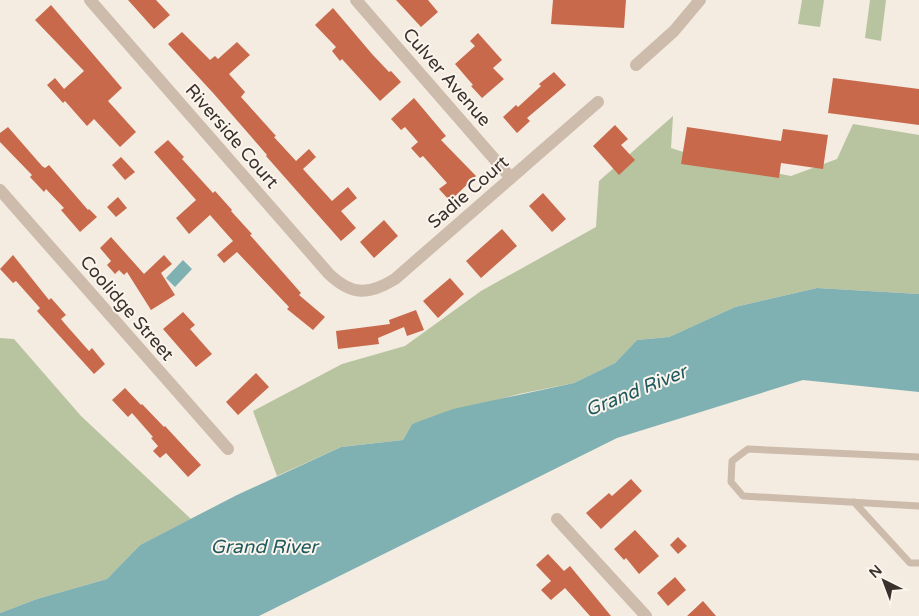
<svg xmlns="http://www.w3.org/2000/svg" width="919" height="616" font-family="'Varela Round',sans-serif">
<rect width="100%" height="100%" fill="#f4ebe1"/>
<path fill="#b8c4a0" d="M802 0H824L820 27 798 24Z
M870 0H886L881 41 865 38Z
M673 116 671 148 711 161 791 176 837 159 853 124 919 135V294L817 288 735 307 669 337 637 340 615 363 574 383 519 394 412 424 403 440 341 447 277 476 253 411 342 364 405 346 481 291 596 227 599 181Z
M0 338 14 339 81 416 191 519 140 545 107 579 37 599 0 613Z"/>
<path fill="#7fb0b2" d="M183 260 192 269 175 287 166 278Z
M817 288 919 294V392L803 380 617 438 259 616H0V613L37 599 107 579 140 545 237 495 341 447 403 440 412 424 453 409 574 383 615 363 637 340 669 337 735 307Z"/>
<path fill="#c8694b" d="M128 0H156L170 15 154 29Z
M396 0H428L438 12 421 27Z
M553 0H626L624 28 551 24Z
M51 5 122 88 108 101 136 132 120 147 94 119 87 126 65 101 63 103 47 85 55 78 64 89 84 71 35 20Z
M333 8 372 54 389 72 391 71 401 82 380 101 342 59 340 61 332 51 336 47 315 25Z
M182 32 210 60 215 56 218 59 237 42 250 55 229 74 245 92 241 97 276 136 274 137 296 161 309 149 316 157 303 169 332 201 348 187 357 198 341 211 356 228 341 241 266 156 267 155 214 94 168 44Z
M478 33 502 60 493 68 504 79 482 98 471 86 473 85 455 64 475 46 470 41Z
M554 72 566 85 527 118 530 121 517 133 503 117 516 105 518 107 541 86 539 84Z
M833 78 919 89V125L828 113Z
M414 98 446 136 441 140 476 176 450 201 439 189 447 183 423 156 420 158 411 148 418 142 405 127 401 130 391 119Z
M615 125 628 139 621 145 635 160 619 175 593 146Z
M8 127 42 166 45 168 49 165 88 210 89 209 97 217 80 232 61 210 64 208 46 189 44 192 30 177 32 175 0 142V133Z
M687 127 781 141 783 129 828 135 823 169 781 163 779 178 681 164Z
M168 140 184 157 182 159 213 193 215 191 232 210 231 211 252 234 250 235 301 293 299 295 325 317 313 330 287 309 289 307 237 252 224 263 217 255 233 241 210 215 189 234 176 218 196 200 154 152Z
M121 157 135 172 125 180 112 165Z
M543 193 566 219 552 232 529 206Z
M118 197 127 208 116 217 107 207Z
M384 220 398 236 374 258 360 242Z
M502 229 517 246 481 278 466 261Z
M111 237 144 274 164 255 172 264 161 273 175 295 151 310 127 272 124 275 119 270 115 274 107 265 111 261 100 248Z
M13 255 49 300 51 298 66 315 61 319 66 325 89 351 92 348 105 364 94 374 37 311 40 308 16 281 13 283 0 269Z
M450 278 464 294 438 318 423 301Z
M416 310 424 330 407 336 404 327 378 338 379 344 338 349 336 331 390 324 389 320Z
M183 312 195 325 190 329 212 354 196 367 163 329Z
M256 373 269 387 238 415 226 402Z
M125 388 141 405 142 404 164 427 165 426 201 465 188 477 166 453 160 458 153 451 158 446 151 438 153 437 132 413 128 417 112 400Z
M631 479 642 491 601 529 586 513 609 493 612 496Z
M635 530 659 556 639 574 626 558 624 560 614 549Z
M678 537 687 546 678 554 670 545Z
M548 554 564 571 570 566 611 616H590L565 588 551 600 541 590 551 581 536 565Z
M675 577 686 590 668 606 657 593Z
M703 601 716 616H687Z"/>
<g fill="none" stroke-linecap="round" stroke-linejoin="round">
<path stroke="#cdbbac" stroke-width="7" d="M919 457 748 449 732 461 731 482 743 496 919 506
M854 502 910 563H919"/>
<path stroke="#cdbbac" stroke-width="12" d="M90 0 329 274C352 296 369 295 395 279L598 102
M356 0 511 178
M636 65 674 31 700 0
M0 190 228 449
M557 519 646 616"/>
</g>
<g text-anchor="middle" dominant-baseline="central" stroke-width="4" stroke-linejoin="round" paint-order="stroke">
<g font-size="18" fill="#3b302b" stroke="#fbf5ee">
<text transform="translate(447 77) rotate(49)">Culver Avenue</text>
<text transform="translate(232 136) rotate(49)">Riverside Court</text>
<text transform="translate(468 192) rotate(-41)">Sadie Court</text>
<text transform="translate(127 308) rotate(49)">Coolidge Street</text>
</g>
<g font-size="19" font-style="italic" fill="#1f5a5e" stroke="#fbf5ee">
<text transform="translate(636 391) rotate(-22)">Grand River</text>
<text x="264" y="547">Grand River</text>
</g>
</g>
<g transform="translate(884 581) rotate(318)" stroke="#fbf5ee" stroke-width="4" paint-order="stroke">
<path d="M0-4L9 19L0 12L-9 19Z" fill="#3b302b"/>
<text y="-8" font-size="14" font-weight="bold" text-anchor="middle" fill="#3b302b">N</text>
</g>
</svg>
